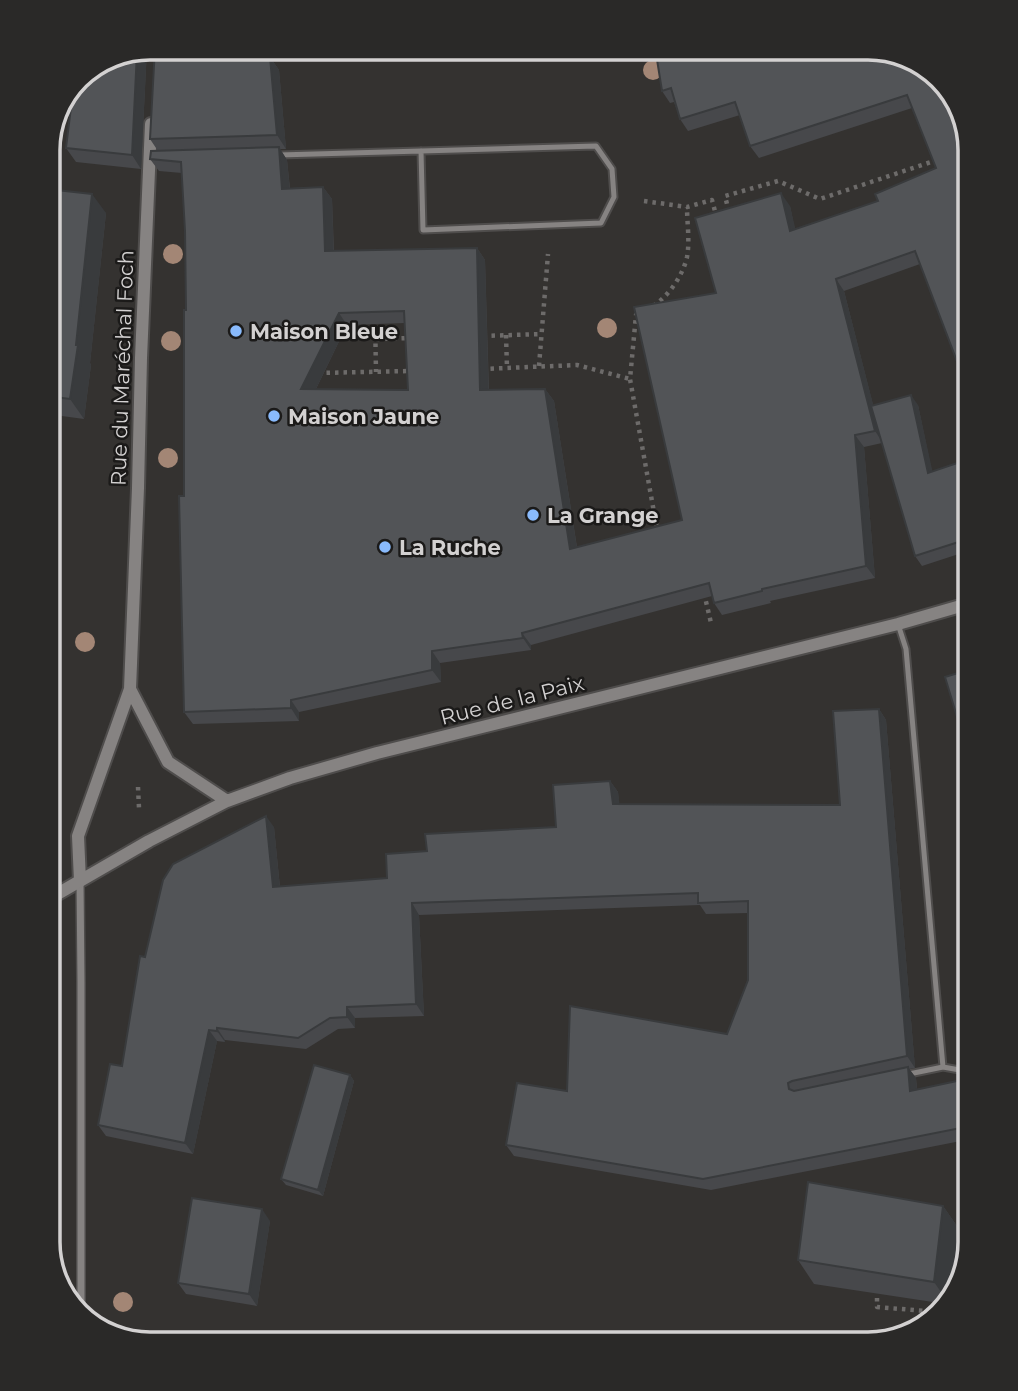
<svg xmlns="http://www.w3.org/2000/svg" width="1018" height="1391" font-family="Montserrat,sans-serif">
<rect width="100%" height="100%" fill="#343230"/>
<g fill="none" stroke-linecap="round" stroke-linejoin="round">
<g stroke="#4f4d4c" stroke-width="9">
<path id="service" d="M279 155 596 146 612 169 614 197 601 223 423 230 421 151
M898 624 906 649 943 1067
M909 1074 943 1067 971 1072"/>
</g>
<g stroke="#4f4d4c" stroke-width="10">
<path id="minor" d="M80 881 81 982V1313"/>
</g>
<g stroke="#4f4d4c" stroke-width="16">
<path id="tertiary" d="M130 689 168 762 227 801
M80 881 78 836 130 689 138 488 141 358 151 124
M47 900 149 841 227 801 290 778 377 753 898 624 971 603"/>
</g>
<path stroke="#6d6b6a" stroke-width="4.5" stroke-dasharray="3.5 5" stroke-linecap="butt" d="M644 201 687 207 712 200 716 215
M729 212 725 196 778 181 820 199 937 160
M653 306C669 296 683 275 687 257 690 241 687 223 687 207
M639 314 636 315 630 379 657 529 659 530
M375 318 376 372
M506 335 507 368
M483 336 542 334
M376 339 411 338
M539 366 548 254
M482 369 577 365 630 379
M318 373 410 371
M704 593 711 623
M138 787 139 808
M877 1298V1307L937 1312"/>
<use href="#service" stroke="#868382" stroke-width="5"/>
<use href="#minor" stroke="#868382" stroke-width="7"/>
<use href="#tertiary" stroke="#868382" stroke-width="12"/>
</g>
<g fill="#a38675">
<circle cx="653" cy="70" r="10"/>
<circle cx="173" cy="254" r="10"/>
<circle cx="607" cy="328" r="10"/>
<circle cx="171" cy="341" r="10"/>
<circle cx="168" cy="458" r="10"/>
<circle cx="85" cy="642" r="10"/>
<circle cx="123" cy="1302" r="10"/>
</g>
<path fill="#47484b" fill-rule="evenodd" d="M655 47H875L971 149V389L963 377 920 264 844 291 873 405H918L932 472 971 462V550L922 566 915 556 882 443 864 447 875 578 770 601 771 603 722 615 714 603 712 596 531 645V650L440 663 441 682 299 712V721L193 724 184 712V496L186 310 185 231 182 173 159 171 150 159 158 151 150 139 272 60 279 70 286 149H280L287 160 290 188 323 187 332 199 334 251 477 248 485 260 489 390 545 389 554 401 577 547 682 520 716 293 790 206 795 230 878 201 936 168 912 108 759 158 750 146 740 115 688 131 680 119 674 102 670 103 662 91ZM405 323 408 390 316 389 347 325Z
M147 48 141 169 76 162 66 148 82 73Z
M47 189 106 213 90 363 91 365 84 419 47 414Z
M971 669V750L964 740Z
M879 709 886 720 915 1068 909 1069 916 1078 917 1089 971 1078V1139L711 1190 514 1156 506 1145 567 1091 727 1034 748 980V913L706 914 700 905 419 915 424 1016 355 1018V1028L338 1029 306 1049 225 1040V1042L217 1041 193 1154 106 1136 98 1125 122 1066 145 957 274 827 280 887 387 878 427 851 556 827 610 781 618 792 619 804 840 805Z
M350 1075 354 1081 323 1196 286 1185 281 1179Z
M943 1206 959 1229 951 1299 946 1304 814 1284 798 1260Z
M270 1221 257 1306 186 1294 178 1283Z"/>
<path fill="#393b3d" d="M263 47H273L272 60 279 70 286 149 277 135 262 58Z
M147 48 141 169 132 155 137 52Z
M279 147 287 160 291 201 282 189Z
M323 187 332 199 334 263 325 251Z
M781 193 790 206 799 244 790 231Z
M92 194 106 213 90 363 91 365 84 419 70 399Z
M477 248 485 260 489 402 480 390Z
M836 279 844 291 883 443 875 431Z
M339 313 347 325 310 401 301 389Z
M545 389 554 401 579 561 570 549Z
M911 395 918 405 935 483 928 473Z
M855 435 864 447 875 578 866 566Z
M522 633 531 645V650L523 638Z
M432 651 440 663 441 682 432 670Z
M291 700 299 712V721L291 708Z
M879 709 886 720 915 1068 907 1056Z
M610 781 618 792 621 815 613 804Z
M266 816 274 827 281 899 273 887Z
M412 903 419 915 424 1016 416 1004Z
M347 1007 355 1018V1028L347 1017Z
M217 1028 225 1040V1042L217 1031Z
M209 1030 217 1041 193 1154 185 1143Z
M908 1067 916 1078 918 1102 910 1091Z
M350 1075 354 1081 323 1196 318 1190Z
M47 1083 49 1124 47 1122Z
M943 1206 959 1229 951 1299 948 1302 934 1282Z
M262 1209 270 1221 257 1306 249 1294Z"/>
<path fill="#525457" stroke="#393b3d" stroke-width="2" fill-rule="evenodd" d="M155 47H263L262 58 270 57 277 135 150 139Z
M655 47H875L920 61 957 98 971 149V375L963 377 915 251 836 279 875 431 855 435 866 566 762 589V591L714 603 709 583 522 633 523 638 432 651V670L291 700V708L184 712 179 496H184V310H186L185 231 181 162 150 159 151 151 279 147 282 189 323 187 325 251 477 248 480 390 545 389 570 549 682 520 634 307 716 293 695 218 781 193 790 231 878 201 875 194 936 168 907 95 750 146 735 102 680 119 671 88 662 91ZM404 311 408 390 301 389 339 313Z
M137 52 132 155 66 148 73 91 82 73Z
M47 189 92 194 76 345H78L70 399 47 396Z
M911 395 928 473 969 459 971 464V538L915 556 871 406Z
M971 669V739L964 740 945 677Z
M879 709 907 1056 792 1081 788 1083 789 1089 794 1091 908 1067 910 1091 971 1078V1126L703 1179 506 1145 517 1083 567 1091 570 1006 727 1034 748 980V901L698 903V893L412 903 416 1004 347 1007V1017L330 1018 298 1038 217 1028V1031L209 1030 185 1143 98 1125 110 1064 122 1066 140 956 145 957 163 880 173 864 266 816 273 887 387 878 386 854 427 851 425 834 556 827 553 785 610 781 613 804 840 805 833 711Z
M971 839V883L963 840Z
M314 1065 350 1075 318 1190 281 1179Z
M808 1182 943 1206 934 1282 798 1260Z
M192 1198 262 1209 249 1294 178 1283Z
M763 1333 890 1338 869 1344H763Z"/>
<g fill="#89bafc" stroke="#1b1a19" stroke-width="2.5">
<circle cx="236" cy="331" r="7"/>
<circle cx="274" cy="416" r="7"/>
<circle cx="533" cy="515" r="7"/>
<circle cx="385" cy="547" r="7"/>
</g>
<g text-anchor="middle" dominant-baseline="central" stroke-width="5" stroke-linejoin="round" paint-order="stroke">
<g font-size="21" font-weight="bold" fill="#d3d1d1" stroke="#1b1a19" text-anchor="start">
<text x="250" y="331">Maison Bleue</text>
<text x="288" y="416">Maison Jaune</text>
<text x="547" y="515">La Grange</text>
<text x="399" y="547">La Ruche</text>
</g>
<g font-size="21" fill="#d3d1d1" stroke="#1b1a19">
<text transform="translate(122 368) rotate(-88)">Rue du Maréchal Foch</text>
<text transform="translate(512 700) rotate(-14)">Rue de la Paix</text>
</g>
</g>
<path d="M0 0H1018V1391H0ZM150 60H868A90 90 0 0 1 958 150V1242A90 90 0 0 1 868 1332H150A90 90 0 0 1 60 1242V150A90 90 0 0 1 150 60Z" fill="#2a2928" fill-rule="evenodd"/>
<path fill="none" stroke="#d3d1d1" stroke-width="3.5" d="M150 60H868A90 90 0 0 1 958 150V1242A90 90 0 0 1 868 1332H150A90 90 0 0 1 60 1242V150A90 90 0 0 1 150 60Z"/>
</svg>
